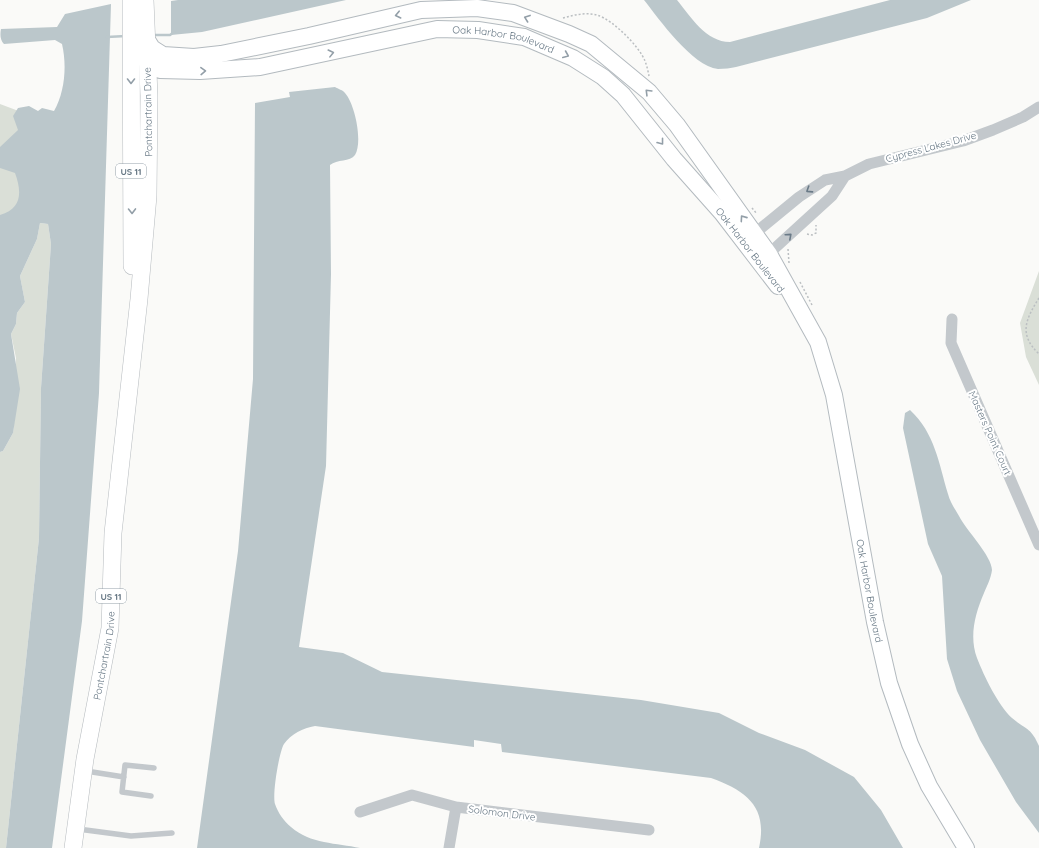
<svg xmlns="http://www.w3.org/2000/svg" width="1039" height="848" font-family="Quicksand,sans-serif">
<rect width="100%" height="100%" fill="#fafaf8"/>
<path fill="#dadfd7" d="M0 104 64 128 0 243Z
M40 223 48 224 51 244 41 388 39 538 6 848H0V452L3 451 13 433 15 413 16 358 11 334 16 324 17 313 25 302 20 276 37 239Z
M1039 271V385L1026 357 1020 323Z"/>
<path fill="#bbc7cb" d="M178 0H346L202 32 171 35V1Z
M644 0H677C691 17 706 42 730 42L890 0H971L927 18 736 67C731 68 724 69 718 69 692 66 659 19 644 0Z
M111 4 99 393 82 621 52 848H6L39 538 41 388 51 244 48 224 40 223 37 239 20 276 25 302 17 313 16 324 11 334 20 389 13 433 3 451 0 452V215C22 209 22 192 15 173L0 168V147L18 130 13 116 18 108 29 106 38 111 42 108 54 111C65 92 67 65 62 44L55 40 4 44C0 40 0 34 1 29L57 27 65 14Z
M335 87C338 89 343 90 345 93 355 104 363 142 355 155 350 162 337 159 330 165L331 274 326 466 299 647 343 653 382 672 641 700 719 713 759 733 805 750 854 777 881 810 903 848H759C768 807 747 791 711 778L502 752 501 744 474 740V747L315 726C303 728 291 734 284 744 279 752 272 795 275 804 278 813 284 821 291 827 310 844 337 843 360 848H197L238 551 253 379 255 103 290 97 289 92Z
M910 410C935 433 939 464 948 494 950 502 955 509 959 516 966 530 992 556 992 570 991 578 987 586 984 593 975 614 969 636 977 658 984 676 998 705 1012 718 1026 730 1031 727 1039 746V833L1016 802 980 740 957 691 947 659 942 576 928 544 903 428 905 413Z"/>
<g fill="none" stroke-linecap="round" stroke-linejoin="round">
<path stroke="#bbc7cb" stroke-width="2.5" d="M155 35H170L174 32
M107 37 126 36"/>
<g stroke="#b3babf" stroke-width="18">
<g id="secondary">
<path id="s1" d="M147 40 152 48 163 55 194 57 221 54 309 36 421 10 477 8 513 13 569 34 591 44 649 92 677 125 769 254 818 342 834 395 875 622 889 683 910 744 929 786 966 848"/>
<path id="s2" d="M141 53 147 62 160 70 200 71 260 67 437 29 478 30 524 37 573 58 603 77 623 95 674 159 722 213 778 286"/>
</g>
</g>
<g stroke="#b5babe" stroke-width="18">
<g id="primary">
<path d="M131 0 132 266"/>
<path id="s3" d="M73 848 85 759 110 628 113 533 139 299 148 196 149 96 145 0"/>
</g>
</g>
<path stroke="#bbbfc2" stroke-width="1.5" stroke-dasharray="2 2" stroke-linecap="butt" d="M563 18C574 15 585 12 597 15 613 20 639 46 645 61 647 66 648 71 649 76
M752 208 757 214
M807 234 812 235 816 233V225
M788 249 789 263
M800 282 812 305
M1039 298C1026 319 1018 334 1039 354"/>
<path stroke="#c3c8cc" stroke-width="5.5" d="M86 771 124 777
M151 796 122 792 125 765 154 768
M78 829 131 836 172 833"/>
<path stroke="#c3c8cc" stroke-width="11" d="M749 238 799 197 825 180 845 176 869 164 963 141 993 130 1023 117 1039 107
M764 258 832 196 845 176
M952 319 951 343 1039 545
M360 812 412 795 456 807 649 830
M449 848 456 807"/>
<use href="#secondary" stroke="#fff" stroke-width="16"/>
<use href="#primary" stroke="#fff" stroke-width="17"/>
</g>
<defs><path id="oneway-chevron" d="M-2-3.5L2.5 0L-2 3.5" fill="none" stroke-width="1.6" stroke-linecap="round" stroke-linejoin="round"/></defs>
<g stroke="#939fa8">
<use href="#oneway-chevron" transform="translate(398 15) rotate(167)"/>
<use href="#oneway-chevron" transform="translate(527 18) rotate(-160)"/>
<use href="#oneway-chevron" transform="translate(331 53) rotate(-14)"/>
<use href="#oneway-chevron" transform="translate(566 55) rotate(23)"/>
<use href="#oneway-chevron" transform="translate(203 71) rotate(-2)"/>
<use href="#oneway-chevron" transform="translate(131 81) rotate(90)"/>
<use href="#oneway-chevron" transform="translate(648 92) rotate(-135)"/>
<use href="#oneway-chevron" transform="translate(661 142) rotate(52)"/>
<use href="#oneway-chevron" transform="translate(132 211) rotate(89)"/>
<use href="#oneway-chevron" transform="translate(743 218) rotate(-125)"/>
</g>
<g stroke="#6a7a87">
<use href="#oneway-chevron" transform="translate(809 190) rotate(147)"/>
<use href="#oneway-chevron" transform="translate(789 236) rotate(-42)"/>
</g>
<g text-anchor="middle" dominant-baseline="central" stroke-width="4" stroke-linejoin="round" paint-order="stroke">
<g fill="#fff" stroke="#939fa8" stroke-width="1">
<rect x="116" y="164" width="30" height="14" rx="3"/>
<rect x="96" y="589" width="30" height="14" rx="3"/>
</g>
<g font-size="9" font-weight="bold" fill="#657683">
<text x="131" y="171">US 11</text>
<text x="111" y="596">US 11</text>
</g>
<g font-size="10" fill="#657683" stroke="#fff">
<text stroke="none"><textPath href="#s2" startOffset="375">Oak Harbor Boulevard</textPath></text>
<text transform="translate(148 112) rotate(-91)">Pontchartrain Drive</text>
<text transform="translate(931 147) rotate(-15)">Cypress Lakes Drive</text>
<text transform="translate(750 250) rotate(52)">Oak Harbor Boulevard</text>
<text transform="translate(990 433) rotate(66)">Masters Point Court</text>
<text stroke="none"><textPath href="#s1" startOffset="1094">Oak Harbor Boulevard</textPath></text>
<text stroke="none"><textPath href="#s3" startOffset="195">Pontchartrain Drive</textPath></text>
<text transform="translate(502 813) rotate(7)">Solomon Drive</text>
</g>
</g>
</svg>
